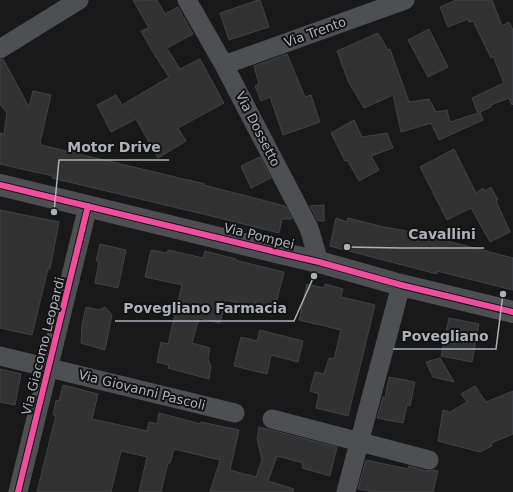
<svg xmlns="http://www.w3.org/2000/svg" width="513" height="492" font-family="'DejaVu Sans',sans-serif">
<rect width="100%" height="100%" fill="#191919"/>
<path fill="#323233" stroke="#414345" d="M133 0H157L165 14 178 7 193 34 167 48 180 69 200 59 224 103 178 128 186 141 158 158 136 119 111 132 97 105 116 95 122 105 169 77 154 54 141 31 149 28Z
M258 0H260L269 27 229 40 220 13Z
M456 0H492L502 26 509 22 513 30V104L512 105 509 98 491 105V107L480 112 483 120 439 140 431 123 401 132 393 95 364 108 348 81 337 51 378 33 388 50 390 49 409 102 429 99 436 112 447 110 450 122 478 113 472 98 504 83 493 56 491 58 473 21 469 22 468 19 448 27 440 7Z
M429 29 448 67 428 77 408 40Z
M287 54 305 97 311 95 320 122 283 135 270 97 261 101 255 86 259 84 254 66Z
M3 59 29 107 33 91 51 95 40 143H41V145L205 184 204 185 285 206 284 207H286L292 219H282L279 233 199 213 52 178 53 176 0 164V133L4 134 7 113 0 104V60Z
M354 120 362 137 387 133 393 148 371 156 379 170 359 181 347 160 345 161 331 133Z
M454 149 476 193 483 188 485 191 491 187 498 200 496 201 510 232 490 242 471 208 447 220 420 167Z
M260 157 271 178 251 188 241 166Z
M324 205V221H318L310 206Z
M0 210 59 222 50 269H48L32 335 0 328Z
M336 218 347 222 348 218 384 227 412 232 513 258V290L437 271V274L330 246Z
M100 244 126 250 118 288 95 283 99 261H96Z
M151 250 167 253 168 250 203 258 205 251 236 259 235 260 284 272 274 312 226 300 220 323 199 318 192 343 210 348 208 359 211 366 209 379 168 368 169 365 157 362 161 342 168 344 182 285 145 277Z
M307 284 324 288 325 284 343 289 341 297 375 305 348 416 316 408 319 394 310 391 315 372 324 374 329 358 334 359 341 330 299 320Z
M86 307 99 310 105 307 112 315 105 350 81 343 82 325Z
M449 318 479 324 472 362 441 356Z
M260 330 303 341 298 362 271 355 267 374 234 366 241 337 257 341Z
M440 358 454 382 433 377 426 362Z
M0 369 21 374 15 405 0 402Z
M389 377 415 382 410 406 407 405 403 423 377 418 383 397 385 398Z
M63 385 98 394 92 419 147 431 149 422 157 424 159 413 201 424V422L239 430 230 470 256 477 262 460 257 438 259 427 337 447 330 476 302 468 303 463 277 456 268 481 294 489 293 492H210L220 460 174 449 170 463H168L161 492H139L147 457 121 451 111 492H37L56 415H53L56 400 59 401Z
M475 386 486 402 513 391V434L491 443 492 446 480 452 438 441 443 410 450 412 467 402 461 394Z
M366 460 408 469 409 466 426 471 433 470 438 471 433 492H374L358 489Z"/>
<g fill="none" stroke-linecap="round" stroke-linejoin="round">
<path stroke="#4d4f52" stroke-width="19" d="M187 0 224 65 309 228 319 262
M0 49 79 0
M224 65 405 0
M0 356 235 413
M272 419 429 460
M18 492 88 206
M346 492 401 285"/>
<path stroke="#4d4f52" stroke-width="22" d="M0 185 280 253 319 262 401 285 513 312"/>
<g stroke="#131315" stroke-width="8">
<path id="cycleway" d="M0 185 280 253 319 262 401 285 513 312
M18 492 88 206"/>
</g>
<use href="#cycleway" stroke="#ef4d9e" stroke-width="6"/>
</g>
<g text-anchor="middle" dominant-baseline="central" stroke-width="4" stroke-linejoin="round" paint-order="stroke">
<g font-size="13" fill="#abb1b9" stroke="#131315">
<text transform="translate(315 32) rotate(-20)">Via Trento</text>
<text transform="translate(258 129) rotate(63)">Via Dossetto</text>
<text transform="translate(259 236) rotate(14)">Via Pompei</text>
<text transform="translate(43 346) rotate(-76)">Via Giacomo Leopardi</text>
<text transform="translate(142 390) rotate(14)">Via Giovanni Pascoli</text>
</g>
</g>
<path fill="none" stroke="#abb1b9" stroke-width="1.5" d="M54 212L59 160H169M347 247L401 248H484M314 276L294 321H115M503 294L496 349H393"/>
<g fill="#abb1b9" stroke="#131315" stroke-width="1.5">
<circle cx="54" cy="212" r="4"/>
<circle cx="347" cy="247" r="4"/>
<circle cx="314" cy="276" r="4"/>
<circle cx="503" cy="294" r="4"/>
</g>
<g font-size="14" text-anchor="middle" font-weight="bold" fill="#abb1b9" stroke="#131315" stroke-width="4" stroke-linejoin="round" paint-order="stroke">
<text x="114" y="152">Motor Drive</text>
<text x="442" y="239">Cavallini</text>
<text x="205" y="313">Povegliano Farmacia</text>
<text x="445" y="341">Povegliano</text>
</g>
</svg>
